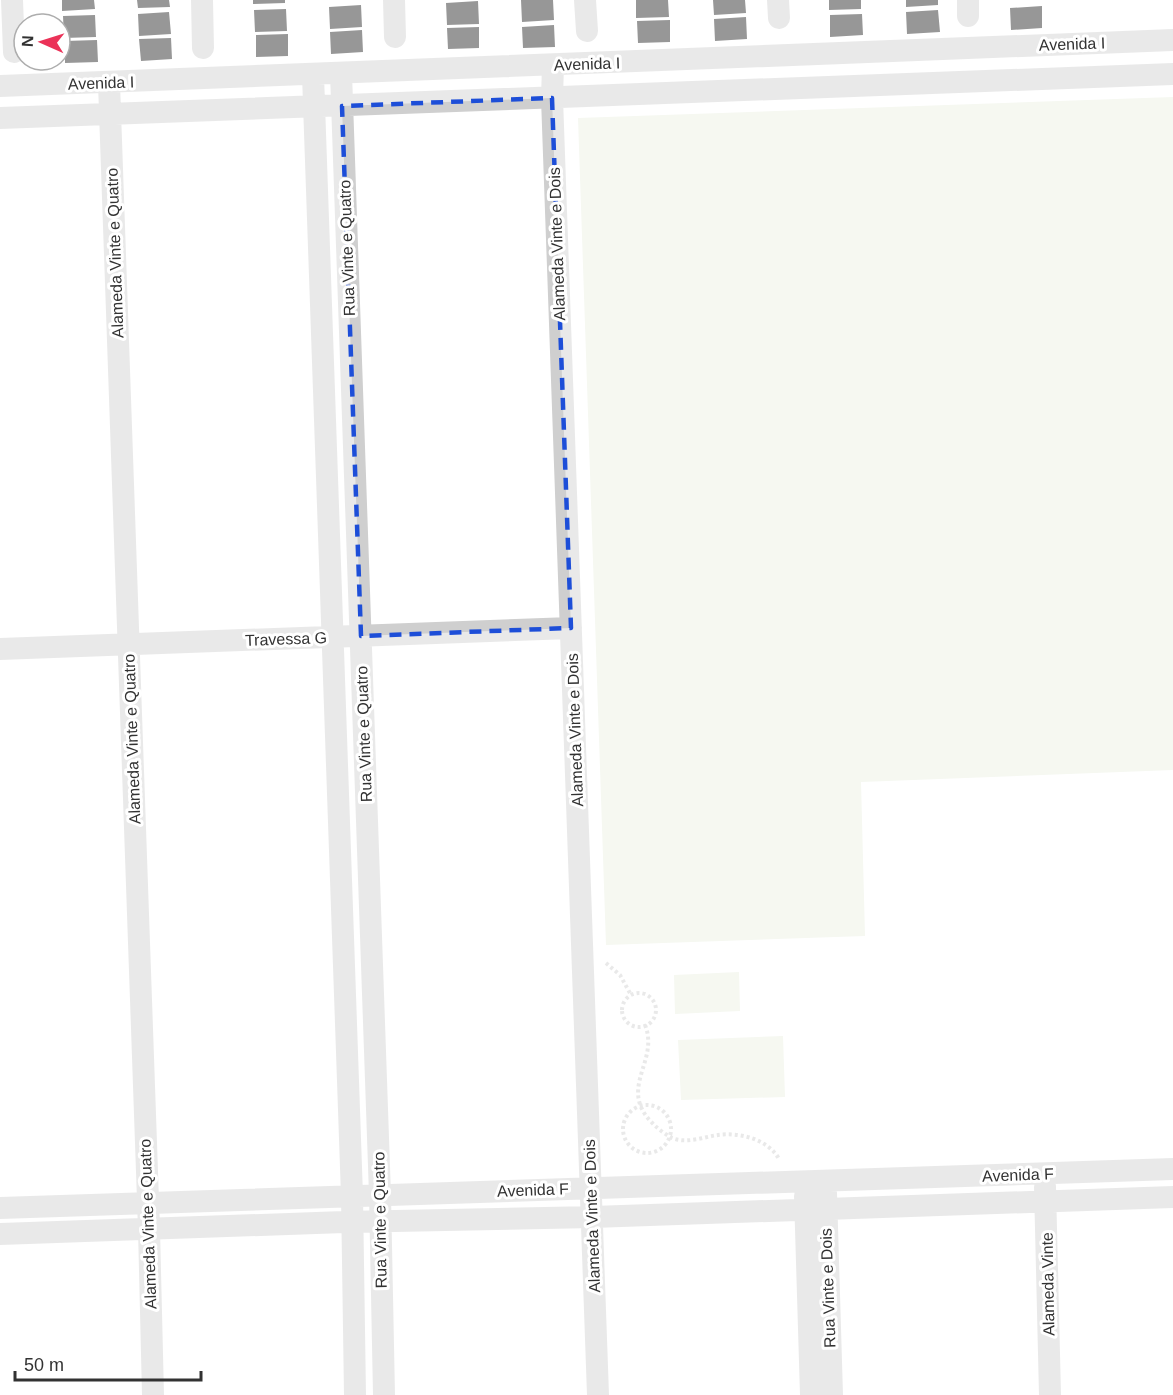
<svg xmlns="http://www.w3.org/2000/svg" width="1173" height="1395" font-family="Helvetica,sans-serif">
<rect width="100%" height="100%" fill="#fff"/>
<path fill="#eaefe0" d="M1173 97V770L861 782 865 936 606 945 578 118Z
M739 972 740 1011 675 1014 674 975Z
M783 1036 785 1097 681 1100 678 1040Z"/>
<path fill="#191919" d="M62 0H94L95 9 62 11Z
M137 0H169L170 7 138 8Z
M253 0H285V3L253 4Z
M521 0H553L554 20 522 22Z
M636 0H668L669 17 636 18Z
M713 0H745L746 13 714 15Z
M829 0H861V9L829 10Z
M906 0H938V5L906 7Z
M478 1 479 24 447 25 446 3Z
M361 5 362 27 330 29 329 7Z
M1042 6V28L1011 30 1010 8Z
M286 9 287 31 255 32 254 10Z
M938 10 940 32 907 34 906 12Z
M169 12 171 34 139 36 138 14Z
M862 14 863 35 830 37V15Z
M95 15 96 37 64 38 63 16Z
M746 17 747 39 715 41 714 19Z
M670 20V42L638 43 637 21Z
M554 25 555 47 523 48 522 27Z
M479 27V48L448 49 447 28Z
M362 30 363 52 331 54 330 32Z
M288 34V56L256 57V35Z
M171 38 172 59 141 61 139 39Z
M97 40 98 62 65 63V41Z"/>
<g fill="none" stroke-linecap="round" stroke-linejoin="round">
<path stroke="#cfcfcf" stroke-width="4" stroke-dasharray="3 3" stroke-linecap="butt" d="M606 963 620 975 631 995
M622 1010a17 17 0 1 1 34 0a17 17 0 1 1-34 0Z
M645 1025C659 1059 622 1085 647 1117 654 1126 663 1133 672 1138 687 1144 703 1137 718 1135 739 1132 768 1139 779 1159
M623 1129a24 24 0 1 1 48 0a24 24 0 1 1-48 0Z"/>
<path stroke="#cfcfcf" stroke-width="22" d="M12 0 14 52
M202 0 203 48
M394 0 395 37
M585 0 587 31
M778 0 779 18
M968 0V16
M553 65 552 98 598 1395
M341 73 380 1195 384 1395
M313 75 352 1196 355 1395
M109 83 149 1229 153 1395
M0 86 1173 40
M0 118 1173 74
M0 649 571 628
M1045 1187 1050 1395
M826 1193 832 1395
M805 1196 811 1395
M0 1208 1173 1169
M0 1234 344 1222 593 1217 1173 1197"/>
</g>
<path d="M0 0H1173V1395H0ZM552 98 571 628 361 636 342 106Z" fill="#fff" fill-opacity=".55" fill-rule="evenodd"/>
<path fill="none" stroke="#1d4ed8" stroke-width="4.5" stroke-dasharray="12 8" stroke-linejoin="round" d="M552 98 571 628 361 636 342 106Z"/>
<g text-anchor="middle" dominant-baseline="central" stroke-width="6" stroke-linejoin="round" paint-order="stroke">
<g font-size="16" fill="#323232" stroke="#fff">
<text transform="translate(1072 44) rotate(-2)">Avenida I</text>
<text transform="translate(587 64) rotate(-2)">Avenida I</text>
<text transform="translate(101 83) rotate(-2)">Avenida I</text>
<text transform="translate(557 244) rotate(-92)">Alameda Vinte e Dois</text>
<text transform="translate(347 248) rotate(-92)">Rua Vinte e Quatro</text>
<text transform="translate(115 253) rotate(-92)">Alameda Vinte e Quatro</text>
<text transform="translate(286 639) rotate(-2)">Travessa G</text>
<text transform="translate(575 730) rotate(-92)">Alameda Vinte e Dois</text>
<text transform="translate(364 734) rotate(-92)">Rua Vinte e Quatro</text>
<text transform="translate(132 739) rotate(-92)">Alameda Vinte e Quatro</text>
<text transform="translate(1018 1175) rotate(-2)">Avenida F</text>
<text transform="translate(533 1190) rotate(-2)">Avenida F</text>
<text transform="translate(592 1216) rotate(-92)">Alameda Vinte e Dois</text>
<text transform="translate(380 1220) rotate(-91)">Rua Vinte e Quatro</text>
<text transform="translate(148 1224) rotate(-92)">Alameda Vinte e Quatro</text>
<text transform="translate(1048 1284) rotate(-91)">Alameda Vinte</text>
<text transform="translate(828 1288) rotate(-92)">Rua Vinte e Dois</text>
</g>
</g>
<g transform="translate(42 42) rotate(273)"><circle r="28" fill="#ffffff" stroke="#adadad" stroke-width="1.5"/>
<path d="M0-4.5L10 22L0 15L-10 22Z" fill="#eb3258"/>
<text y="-9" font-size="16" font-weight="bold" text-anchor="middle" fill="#323232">N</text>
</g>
<path d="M15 1371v9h186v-9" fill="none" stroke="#323232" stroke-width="3"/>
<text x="24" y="1371" font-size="18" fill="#323232" stroke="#ffffff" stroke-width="4.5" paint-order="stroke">50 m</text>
</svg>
